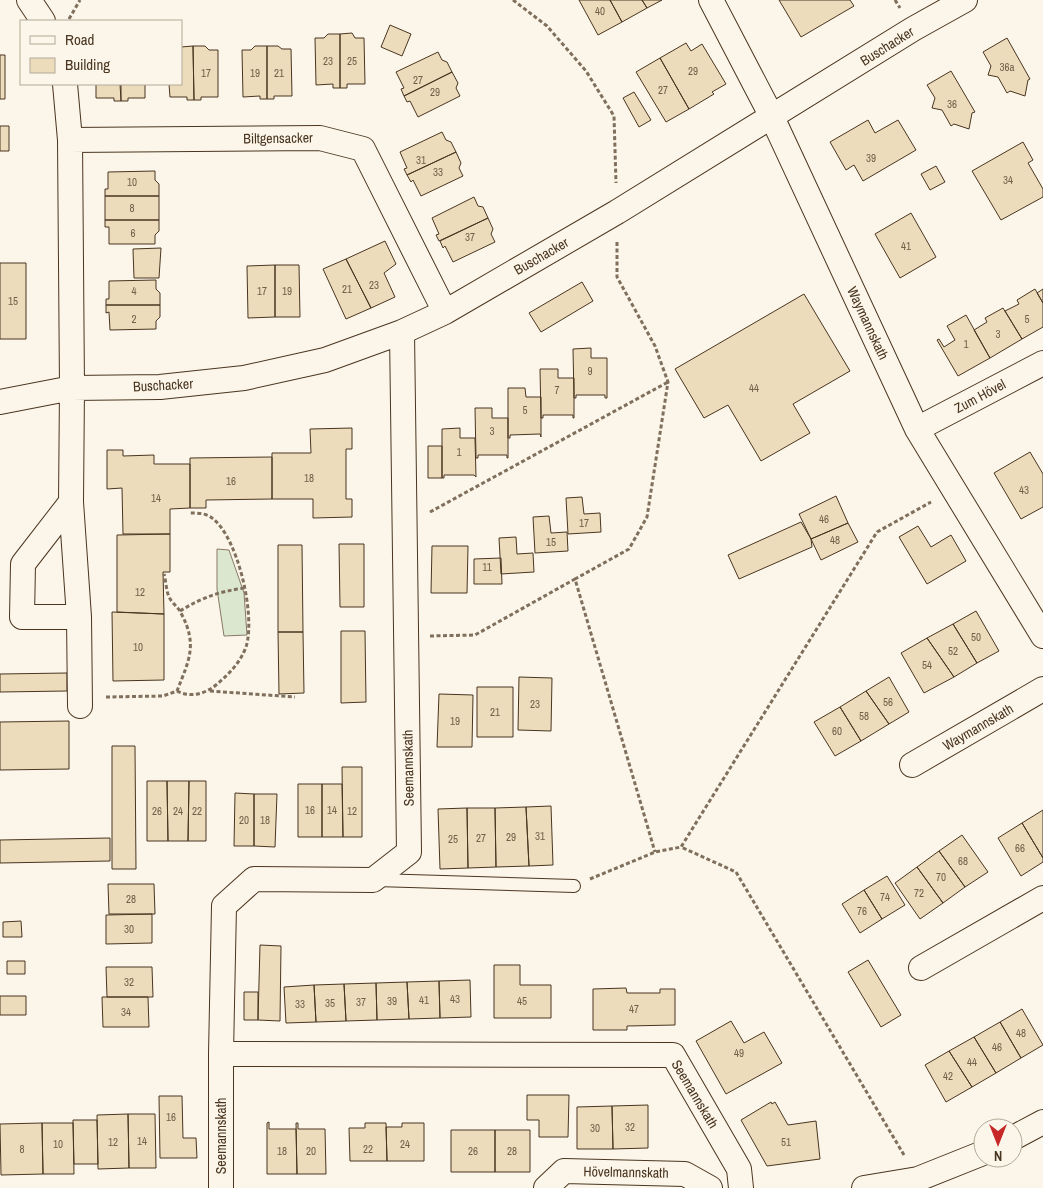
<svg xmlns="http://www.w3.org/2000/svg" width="1043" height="1188" font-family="'Archivo Narrow',sans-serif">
<rect width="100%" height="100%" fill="#fbf6e9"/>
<path fill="#dce7d0" stroke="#887966" d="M217 549 229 550 244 593 247 635 224 636 217 589Z"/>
<path fill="#ecdcbc" stroke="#4a3520" d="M579 0H610L622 22 598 35Z
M610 0H642L647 8 622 22Z
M642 0H662L647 8Z
M779 0H850L854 6 801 37Z
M390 25 411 34 402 56 381 47Z
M352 33 355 38H364L365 84H347V88H340V34Z
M328 34H340V88H333V84L316 85 315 38H324Z
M1007 38 1030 79 1028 80 1025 96 1010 91 1007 93 998 77 988 75 991 66 983 52Z
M686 43 691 51 702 44 726 84 712 92 714 94 689 109 660 58Z
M193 46H205L209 50H218V97H201V100H194Z
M193 46 194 100H187V97H170L169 84H181V47Z
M255 46H267V99H260V96L243 97 242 50H251Z
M267 46H278L282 49H291L292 96H274V99H267Z
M438 52 442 60 447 62 452 72 404 96 401 89 404 88 396 72Z
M0 55H5V99H0Z
M660 58 689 109 666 122 636 72Z
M951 71 975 112 972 113 969 129 954 124 951 126 942 110 932 108 935 98 927 85Z
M452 72 458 83 456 88 460 96 418 117 410 101 407 102 404 96Z
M96 84H120L121 101H114V98H96Z
M121 84H145V98H128V101H121Z
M634 92 651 120 639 127 623 98Z
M868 120 875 133 898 120 916 150 863 181 854 165 846 170 830 142Z
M0 126H9V151H0Z
M442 132 446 140 451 142 456 152 407 175 404 169 407 168 400 152Z
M1023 142 1033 160 1028 163 1043 189V197L1001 220 972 171Z
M456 152 461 163 459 168 463 176 421 196 413 180 411 182 407 175Z
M936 166 945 182 930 190 921 174Z
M155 171V180L159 184V196H105V189H108V172Z
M105 196H159V220H105Z
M474 197 478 206 483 207 488 218 439 241 436 235 439 234 432 218Z
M911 213 936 257 900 278 875 234Z
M488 218 493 229 491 234 495 242 453 262 445 246 443 248 440 241Z
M105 220H159V231L155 235V244H109V227H105Z
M385 241 396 264 384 273 395 297 371 308 346 259Z
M161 248 159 278H134L133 249Z
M346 259 371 308 346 319 323 269Z
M0 263H26V339H0Z
M275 265H299L300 317H275Z
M275 265V317L248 318 247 266Z
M156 280V289L160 293V305H106V299H109V281Z
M582 282 593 301 541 332 529 313Z
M1035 289 1043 303V327L1022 339 1005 311 1019 304 1017 300Z
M1043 289V303L1037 293Z
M804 294 850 371 793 404 810 433 761 461 728 405 704 418 675 369Z
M106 305H160V317L156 321V329L110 330 109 312 106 313Z
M1003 308 1022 339 990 358 974 330 987 322 985 318Z
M966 315 990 358 958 376 937 340 939 339 944 347 955 340 947 326Z
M591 348V358H607V398H605V395H576V398H574L573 349Z
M540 369H558V378H574V418H573V415H543V418H541Z
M508 388H525L526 397H541V437L540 434 510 435V438H508Z
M475 408H492V418H508V458H507V455H478V458H476Z
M352 428V449H346V499H352V517L313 518V499H272V453H311L310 429Z
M460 428V438H475L476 477 474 475H444V478H442V429Z
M428 446H442V478H428Z
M107 450H123V456L154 455V464H190V508L170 509V534H123L122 488 107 489Z
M1030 452 1043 474V507L1021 519 994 473Z
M272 457V499L206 500V508H190V458Z
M836 496 848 523 811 539 799 514Z
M582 497 584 514 600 513 601 532 568 534 566 498Z
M549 516 551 533 567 532 568 551 535 553 533 517Z
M801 522 811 539 812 547 739 579 728 555Z
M848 523 858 542 821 560 811 539Z
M918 526 931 547 951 535 966 561 927 584 899 537Z
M170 534V572H163L164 614 117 612V535Z
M516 537 517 554 533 553 534 572 501 574 499 538Z
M339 544H364V607H340Z
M278 545H302L303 632H278Z
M432 546H468L467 593H431Z
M501 558 502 584H474V559Z
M976 611 999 651 977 663 953 624Z
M112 612 164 614V680L113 681Z
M953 624 977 663 954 677 927 638Z
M341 631H365L366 702 341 703Z
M278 632H303L304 693 279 694Z
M927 638 954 677 924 693 901 653Z
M67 673V691L0 692V674Z
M519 677 552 678 551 731 518 730Z
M889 677 909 712 889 724 866 691Z
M477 687H513V737H477Z
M866 691 889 724 861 741 840 707Z
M439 694 473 695 472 747H437Z
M840 707 861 741 835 756 814 722Z
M69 721V769L0 770V722Z
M112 746H135L136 869H112Z
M342 767H362V837H343Z
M147 781H167L168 841H147Z
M167 781H189L188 841H168Z
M189 781H206V841H188Z
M298 784H322V837H298Z
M322 784H342L343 837H322Z
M235 793 254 794V846H234Z
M254 794H277L275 847 254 846Z
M551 806 553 865 529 866 526 807Z
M526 807 529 866 496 867 495 808Z
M467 808 468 868 440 869 438 809Z
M467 808H495L496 867 468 868Z
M1043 810V858L1022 823Z
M1022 823 1043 858V862L1021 876 998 838Z
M962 835 988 872 965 887 939 851Z
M110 838V861L0 863V840Z
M939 851 965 887 943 903 917 867Z
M917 867 943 903 920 919 895 883Z
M887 876 905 905 882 919 864 890Z
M108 884H154L155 914H109Z
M864 890 882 919 860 933 842 904Z
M152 914V943L106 944V915Z
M21 921 22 937H3V922Z
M260 945 281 946 280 1021 258 1020Z
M868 960 901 1015 881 1027 848 972Z
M7 961H25V974H7Z
M494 965H520V985H551V1018H494Z
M106 967H152L153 997H107Z
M470 980 471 1017 440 1018 439 981Z
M439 981 440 1018 409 1019 407 982Z
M407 982 409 1019 377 1020 376 983Z
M376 983 377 1020 346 1021 344 984Z
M344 984 346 1021 316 1022 314 985Z
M314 985 316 1022 286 1023 284 987Z
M626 988 627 993H660V989H675V1025L627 1026V1030H593V989Z
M244 992H258V1020H244Z
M0 996H26V1015H0Z
M102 997H148L149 1027H103Z
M1022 1009 1043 1045 1021 1058 1000 1022Z
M731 1021 744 1043 764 1032 782 1063 726 1094 696 1041Z
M1000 1022 1021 1058 996 1073 974 1037Z
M974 1037 996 1073 972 1087 949 1051Z
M949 1051 972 1087 946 1102 925 1065Z
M527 1095H569L568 1137H539V1120H527Z
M159 1096H182L183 1138H196L197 1158H160Z
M771 1102 772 1104 775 1102 788 1125 816 1121 820 1159 767 1166 741 1120Z
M648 1105V1148L613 1149 612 1106Z
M612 1106 613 1149H577V1107Z
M128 1114H155L156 1168H129Z
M128 1114 129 1168 98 1169 97 1115Z
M73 1120H97L98 1164H74Z
M269 1122V1129H296L297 1174H267V1123Z
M42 1123H73L74 1174H43Z
M42 1123 43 1174 1 1175 0 1124Z
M296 1123H298V1129H325L326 1174H297Z
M365 1123H386L387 1161H350L349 1128H365Z
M402 1123H424V1161H387L386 1127H402Z
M451 1130H495V1172H451Z
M495 1130H530V1172H495Z"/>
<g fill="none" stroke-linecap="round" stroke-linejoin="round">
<g stroke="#4a3520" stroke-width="14">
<path id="service" d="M376 880 574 886"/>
</g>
<g stroke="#4a3520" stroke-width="26">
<path id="minor" d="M29 0 43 21
M711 0 772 117 917 429 1043 636
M65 84 70 140 72 388 71 502 79 617 80 706
M70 140 320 138 363 149 445 312
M0 402 72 388 160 387 244 378 325 360 402 332 445 312 617 212 913 29 965 0
M917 429 1043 363
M71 502 23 564 22 617H79
M912 765 1043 689
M921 968 1043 898
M221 1054 673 1055 739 1169 741 1188
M1013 1138 1043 1122
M221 1188V1054L224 906 254 879 373 880 409 852 402 332
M546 1188 564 1171 685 1174 710 1188
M864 1188 918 1179 983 1153"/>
</g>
<path stroke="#7f6f5c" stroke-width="3" stroke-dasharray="4 2.5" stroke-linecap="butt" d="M513 0 547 26 586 71 614 116 616 183
M895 0 900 8
M69 19 80 0
M617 242V277L655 346 668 382 647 517 629 549 575 579 655 852
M430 512 668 382
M180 611C201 598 220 591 245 588
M430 636 475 635 575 579
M177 691C190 698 205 694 216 685 229 674 240 663 246 647 256 616 238 537 212 518 206 513 197 513 190 513
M210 691 295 697
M106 697 163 696 177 691C189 660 198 645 181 613 178 607 172 603 169 597 166 590 166 581 164 574
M590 879 655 852 681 847
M904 1155 736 872 681 847 877 532 931 502"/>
<use href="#service" stroke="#fbf6e9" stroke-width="12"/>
<use href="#minor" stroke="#fbf6e9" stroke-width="24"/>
</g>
<g text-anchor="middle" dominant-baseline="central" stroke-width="4" stroke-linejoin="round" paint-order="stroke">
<g font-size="11" fill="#725f47">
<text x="600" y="11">40</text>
<text x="328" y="61">23</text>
<text x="352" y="61">25</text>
<text x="1007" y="67">36a</text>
<text x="693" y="71">29</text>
<text x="206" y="73">17</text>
<text x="255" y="73">19</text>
<text x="279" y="73">21</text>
<text x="418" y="80">27</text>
<text x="663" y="90">27</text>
<text x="435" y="92">29</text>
<text x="952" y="104">36</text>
<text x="871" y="158">39</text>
<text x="421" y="160">31</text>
<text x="438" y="172">33</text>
<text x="1008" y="180">34</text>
<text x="132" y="182">10</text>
<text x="132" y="208">8</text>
<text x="133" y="233">6</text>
<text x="470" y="237">37</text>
<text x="906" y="246">41</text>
<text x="374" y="285">23</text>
<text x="347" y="289">21</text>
<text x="134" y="291">4</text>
<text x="262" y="291">17</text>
<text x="287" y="291">19</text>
<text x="13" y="301">15</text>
<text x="134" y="319">2</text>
<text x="1027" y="319">5</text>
<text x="998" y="334">3</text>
<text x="966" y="344">1</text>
<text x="590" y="371">9</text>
<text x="754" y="388">44</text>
<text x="557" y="390">7</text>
<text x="525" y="410">5</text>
<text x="492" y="431">3</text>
<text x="459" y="452">1</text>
<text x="309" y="478">18</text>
<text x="231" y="481">16</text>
<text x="1024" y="490">43</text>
<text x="156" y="498">14</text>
<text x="824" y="519">46</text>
<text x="584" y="523">17</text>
<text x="835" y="540">48</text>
<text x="551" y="542">15</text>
<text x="487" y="567">11</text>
<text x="140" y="592">12</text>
<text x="976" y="637">50</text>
<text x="138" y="647">10</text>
<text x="953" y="651">52</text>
<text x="927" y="665">54</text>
<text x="888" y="702">56</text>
<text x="535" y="704">23</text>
<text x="495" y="712">21</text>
<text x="864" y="716">58</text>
<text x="455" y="721">19</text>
<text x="837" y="731">60</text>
<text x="310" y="810">16</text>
<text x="332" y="810">14</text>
<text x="157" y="811">26</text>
<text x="178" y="811">24</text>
<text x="197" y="811">22</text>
<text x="352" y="811">12</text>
<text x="244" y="820">20</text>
<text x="265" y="820">18</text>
<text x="540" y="836">31</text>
<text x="511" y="837">29</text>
<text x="481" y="838">27</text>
<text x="453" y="839">25</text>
<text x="1020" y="848">66</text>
<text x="963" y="861">68</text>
<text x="941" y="877">70</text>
<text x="919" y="893">72</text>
<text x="885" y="897">74</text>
<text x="131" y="899">28</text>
<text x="862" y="911">76</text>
<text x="129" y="929">30</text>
<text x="129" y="982">32</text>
<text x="455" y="999">43</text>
<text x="424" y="1000">41</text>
<text x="392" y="1001">39</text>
<text x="522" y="1001">45</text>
<text x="361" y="1002">37</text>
<text x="330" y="1003">35</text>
<text x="300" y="1004">33</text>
<text x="634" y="1009">47</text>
<text x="126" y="1012">34</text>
<text x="1021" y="1033">48</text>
<text x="997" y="1047">46</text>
<text x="739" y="1053">49</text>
<text x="972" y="1062">44</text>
<text x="948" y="1076">42</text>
<text x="171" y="1117">16</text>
<text x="630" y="1127">32</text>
<text x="595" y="1128">30</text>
<text x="142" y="1141">14</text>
<text x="113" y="1142">12</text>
<text x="786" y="1142">51</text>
<text x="58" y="1144">10</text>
<text x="405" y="1144">24</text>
<text x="22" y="1149">8</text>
<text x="368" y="1149">22</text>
<text x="282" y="1151">18</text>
<text x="311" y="1151">20</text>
<text x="473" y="1151">26</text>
<text x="512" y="1151">28</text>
</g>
<g font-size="14" fill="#4a3520" stroke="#fbf6e9">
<text transform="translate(887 46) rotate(-32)">Buschacker</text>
<text transform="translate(278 138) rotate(-1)">Biltgensacker</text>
<text transform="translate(541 256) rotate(-30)">Buschacker</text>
<text transform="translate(868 323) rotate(65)">Waymannskath</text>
<text transform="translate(163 385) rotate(-3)">Buschacker</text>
<text transform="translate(980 396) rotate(-28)">Zum Hövel</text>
<text transform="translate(978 727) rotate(-30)">Waymannskath</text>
<text transform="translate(408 768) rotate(-91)">Seemannskath</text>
<text transform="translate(695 1094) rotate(59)">Seemannskath</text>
<text transform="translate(221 1136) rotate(-90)">Seemannskath</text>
<text transform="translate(626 1172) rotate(1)">Hövelmannskath</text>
</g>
</g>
<rect x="20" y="20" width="162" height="65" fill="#fbf6e9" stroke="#b4a999"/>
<rect x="30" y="36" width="25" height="8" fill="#fbf6e9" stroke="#b4a999"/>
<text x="65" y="45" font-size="15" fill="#4a3520">Road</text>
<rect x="30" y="58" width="25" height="15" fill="#ecdcbc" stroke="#b4a999"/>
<text x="65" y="70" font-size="15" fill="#4a3520">Building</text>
<g transform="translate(998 1143) rotate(180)"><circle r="24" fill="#fbf6e9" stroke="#b4a999"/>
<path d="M0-4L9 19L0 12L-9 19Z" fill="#c62828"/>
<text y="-8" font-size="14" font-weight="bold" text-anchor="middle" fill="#4a3520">N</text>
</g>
</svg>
